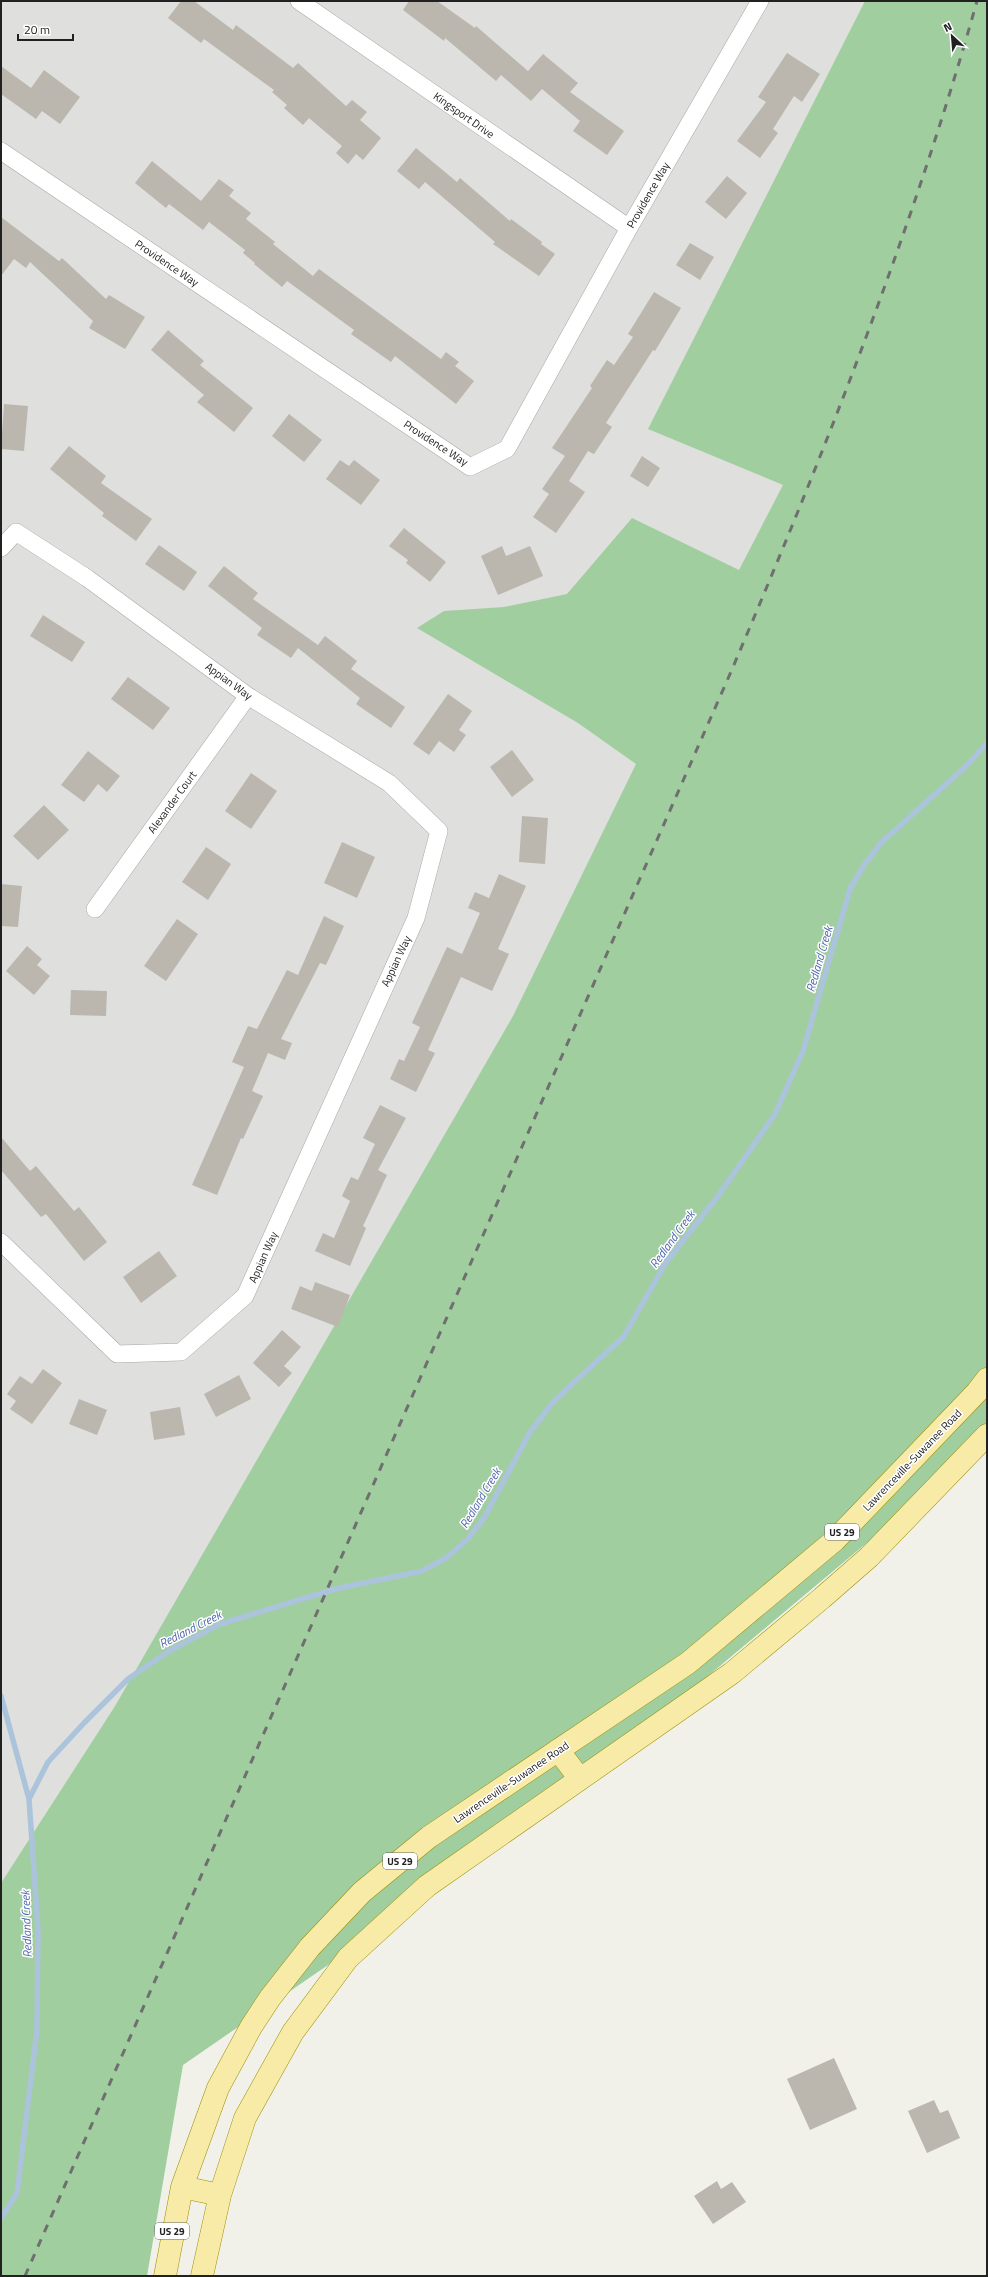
<svg xmlns="http://www.w3.org/2000/svg" width="988" height="2277" font-family="'Titillium Web',sans-serif">
<rect width="100%" height="100%" fill="#f1f1e9"/>
<path fill="#dfdfde" d="M1 1H983L812 518 521 1025 115 1706 1 1883Z"/>
<path fill="#a0ce9f" d="M865 1H987V1442L528 1827 183 2065 147 2276H1V1883L115 1706 513 1016 636 764 578 723 417 628 444 611 504 607 567 594 632 518 739 570 783 485 648 429Z"/>
<g fill="none" stroke-linecap="round" stroke-linejoin="round">
<path stroke="#abc4dc" stroke-width="5.5" d="M1 1696 29 1799
M1 2218 17 2193 37 2030 38 1929 29 1799 48 1762 84 1723 128 1679 169 1651 220 1624 335 1589 422 1571 446 1558 467 1540 484 1518 530 1432 553 1402 624 1336 665 1264 718 1196 775 1114 803 1051 850 889 864 865 881 843 966 766 987 743"/>
</g>
<path fill="#bbb7ae" d="M181 1H194L233 30 236 25 293 68 298 63 346 106 352 100 367 112 360 120 381 138 363 160 356 154 348 164 336 153 342 146 309 118 303 125 284 108 287 105 272 92 274 90 204 39 201 43 168 18Z
M409 1H437L475 28 476 26 528 71 543 54 578 83 570 92 624 131 607 155 573 131 580 121 542 89 531 101 501 75 496 81 445 38 444 41 403 10Z
M787 53 820 74 802 102 794 96 773 129 778 133 760 158 737 141 766 102 758 97Z
M1 66 31 88 44 70 80 97 60 124 42 111 36 119 1 94Z
M416 148 457 182 460 178 510 221 511 219 542 242 541 244 555 254 539 276 493 244 495 242 425 182 419 189 397 171Z
M152 161 201 201 219 179 234 190 229 196 251 213 246 219 275 242 273 244 313 276 319 269 441 359 446 352 459 362 455 366 474 381 456 404 395 356 391 362 351 334 354 330 287 281 282 287 254 264 255 263 243 253 245 250 209 222 203 230 169 204 166 208 135 183Z
M727 176 747 193 726 219 705 202Z
M1 217 59 261 62 258 106 299 109 295 145 317 125 349 89 328 93 321 30 262 26 268 14 259 1 276Z
M690 243 714 257 700 280 676 265Z
M654 292 681 308 655 351 653 350 606 423 612 427 594 454 588 451 569 481 585 492 556 533 533 517 549 494 542 489 565 456 552 448 592 388 590 386 607 360 614 365 633 337 628 334Z
M168 330 204 361 200 365 253 408 234 432 197 402 204 395 151 350Z
M4 404 28 406 24 451 1 449Z
M289 414 322 440 304 462 272 436Z
M69 446 106 476 101 483 152 519 136 541 102 516 104 513 50 469Z
M642 456 660 468 648 487 630 476Z
M340 460 349 466 354 460 380 480 361 505 326 479Z
M404 528 446 562 430 582 406 563 408 560 389 546Z
M159 545 197 572 184 591 145 564Z
M502 546 506 556 530 546 543 576 498 595 481 556Z
M224 566 258 593 253 599 318 645 325 636 357 661 351 669 405 707 391 728 356 704 360 698 298 648 291 658 257 635 262 628 208 586Z
M43 615 85 642 72 662 30 636Z
M128 677 170 708 153 730 111 699Z
M448 694 472 711 459 730 466 735 454 752 439 741 429 755 413 744Z
M512 750 534 780 512 797 490 767Z
M88 751 120 776 107 792 98 784 84 802 61 785Z
M251 773 277 791 251 829 225 811Z
M44 805 69 830 38 860 13 836Z
M522 816 548 818 545 864 519 862Z
M342 842 375 857 357 898 324 883Z
M206 847 231 864 208 900 182 882Z
M499 874 526 886 498 949 509 954 492 991 461 977 428 1050 435 1053 416 1092 390 1079 399 1059 404 1061 420 1027 412 1023 447 947 462 954 480 913 468 908 475 892 489 898Z
M1 884 22 886 18 927 1 926Z
M324 916 344 926 326 965 320 963 281 1039 292 1043 285 1060 268 1053 252 1091 263 1096 243 1139 241 1138 217 1195 192 1185 244 1067 232 1062 248 1026 257 1029 287 970 298 975Z
M177 919 198 934 166 981 144 966Z
M27 946 42 959 37 965 50 976 34 995 6 971Z
M71 990 107 991 106 1016 70 1015Z
M380 1105 406 1118 378 1170 387 1175 363 1226 366 1228 350 1266 315 1251 323 1233 334 1238 350 1201 342 1196 351 1177 358 1180 375 1144 363 1138Z
M1 1137 30 1171 36 1166 74 1211 79 1207 107 1242 84 1261 46 1214 41 1217 1 1170Z
M159 1251 177 1276 141 1303 123 1277Z
M315 1282 350 1295 338 1327 291 1309 300 1286 312 1291Z
M282 1330 301 1347 284 1366 292 1373 279 1387 253 1363Z
M43 1369 62 1383 32 1424 10 1409 16 1401 7 1394 20 1376 32 1384Z
M239 1375 251 1399 216 1417 204 1394Z
M79 1399 107 1410 97 1435 69 1424Z
M180 1407 185 1435 154 1440 150 1412Z
M834 2058 857 2109 810 2130 787 2079Z
M934 2100 940 2113 948 2110 960 2138 927 2153 908 2111Z
M717 2181 721 2189 732 2182 746 2202 713 2224 694 2196Z"/>
<g fill="none" stroke-linecap="round" stroke-linejoin="round">
<g stroke="#a8a8a8" stroke-width="18">
<path id="street" d="M299 1 629 228
M1 151 470 467 507 449 629 228 760 1
M1 548 16 532 87 578 248 696 389 783 439 831 416 918 245 1296 181 1352 117 1354 1 1242
M95 909 248 696"/>
</g>
<g stroke="#989007" stroke-width="23">
<path id="primary" d="M558 1750 580 1779
M182 2187 220 2195
M165 2276 182 2187 218 2088 251 2027 270 1998 310 1947 362 1892 429 1837 688 1663 835 1540 977 1392 987 1379
M202 2276 220 2195 245 2118 293 2032 348 1958 427 1886 732 1673 822 1598 869 1557 987 1435"/>
</g>
<use href="#street" stroke="#fff" stroke-width="17"/>
<use href="#primary" stroke="#f8eba7" stroke-width="22"/>
<path stroke="#6f6f6f" stroke-width="3" stroke-dasharray="8 8" stroke-linecap="butt" d="M25 2276 730 674C824 454 912 232 977 1"/>
</g>
<g text-anchor="middle" dominant-baseline="central" stroke-width="3" stroke-linejoin="round" paint-order="stroke">
<g fill="#fff" stroke="#646464" stroke-width="1">
<rect x="825" y="1524" width="34" height="16" rx="3"/>
<rect x="383" y="1853" width="34" height="16" rx="3"/>
<rect x="155" y="2223" width="34" height="16" rx="3"/>
</g>
<g font-size="10" font-weight="bold" fill="#212121">
<text x="842" y="1532">US 29</text>
<text x="400" y="1861">US 29</text>
<text x="172" y="2231">US 29</text>
</g>
<g font-size="11" fill="#212121" stroke="#fff">
<text transform="translate(464 115) rotate(35)">Kingsport Drive</text>
<text transform="translate(648 195) rotate(-60)">Providence Way</text>
<text transform="translate(167 263) rotate(34)">Providence Way</text>
<text transform="translate(436 443) rotate(33)">Providence Way</text>
<text transform="translate(229 681) rotate(36)">Appian Way</text>
<text transform="translate(172 802) rotate(-54)">Alexander Court</text>
<text transform="translate(396 961) rotate(-65)">Appian Way</text>
<text transform="translate(263 1257) rotate(-66)">Appian Way</text>
<text transform="translate(912 1460) rotate(-46)">Lawrenceville-Suwanee Road</text>
<text transform="translate(511 1782) rotate(-34)">Lawrenceville-Suwanee Road</text>
</g>
<g font-size="12" font-style="italic" fill="#5166ae" stroke="#fff">
<text transform="translate(819 959) rotate(-74)">Redland Creek</text>
<text transform="translate(672 1239) rotate(-54)">Redland Creek</text>
<text transform="translate(480 1498) rotate(-59)">Redland Creek</text>
<text transform="translate(190 1629) rotate(-27)">Redland Creek</text>
<text transform="translate(26 1924) rotate(-92)">Redland Creek</text>
</g>
</g>
<rect width="988" height="2277" fill="none" stroke="#212121" stroke-width="4"/>
<g transform="translate(952 36) rotate(334)" stroke="#ffffff" stroke-width="3" paint-order="stroke">
<path d="M0-3L7 15L0 10L-7 15Z" fill="#212121"/>
<text y="-6" font-size="11" font-weight="bold" text-anchor="middle" fill="#212121">N</text>
</g>
<path d="M18 34v6h55v-6" fill="none" stroke="#212121" stroke-width="2"/>
<text x="24" y="34" font-size="12" fill="#212121" stroke="#ffffff" stroke-width="3" paint-order="stroke">20 m</text>
</svg>
